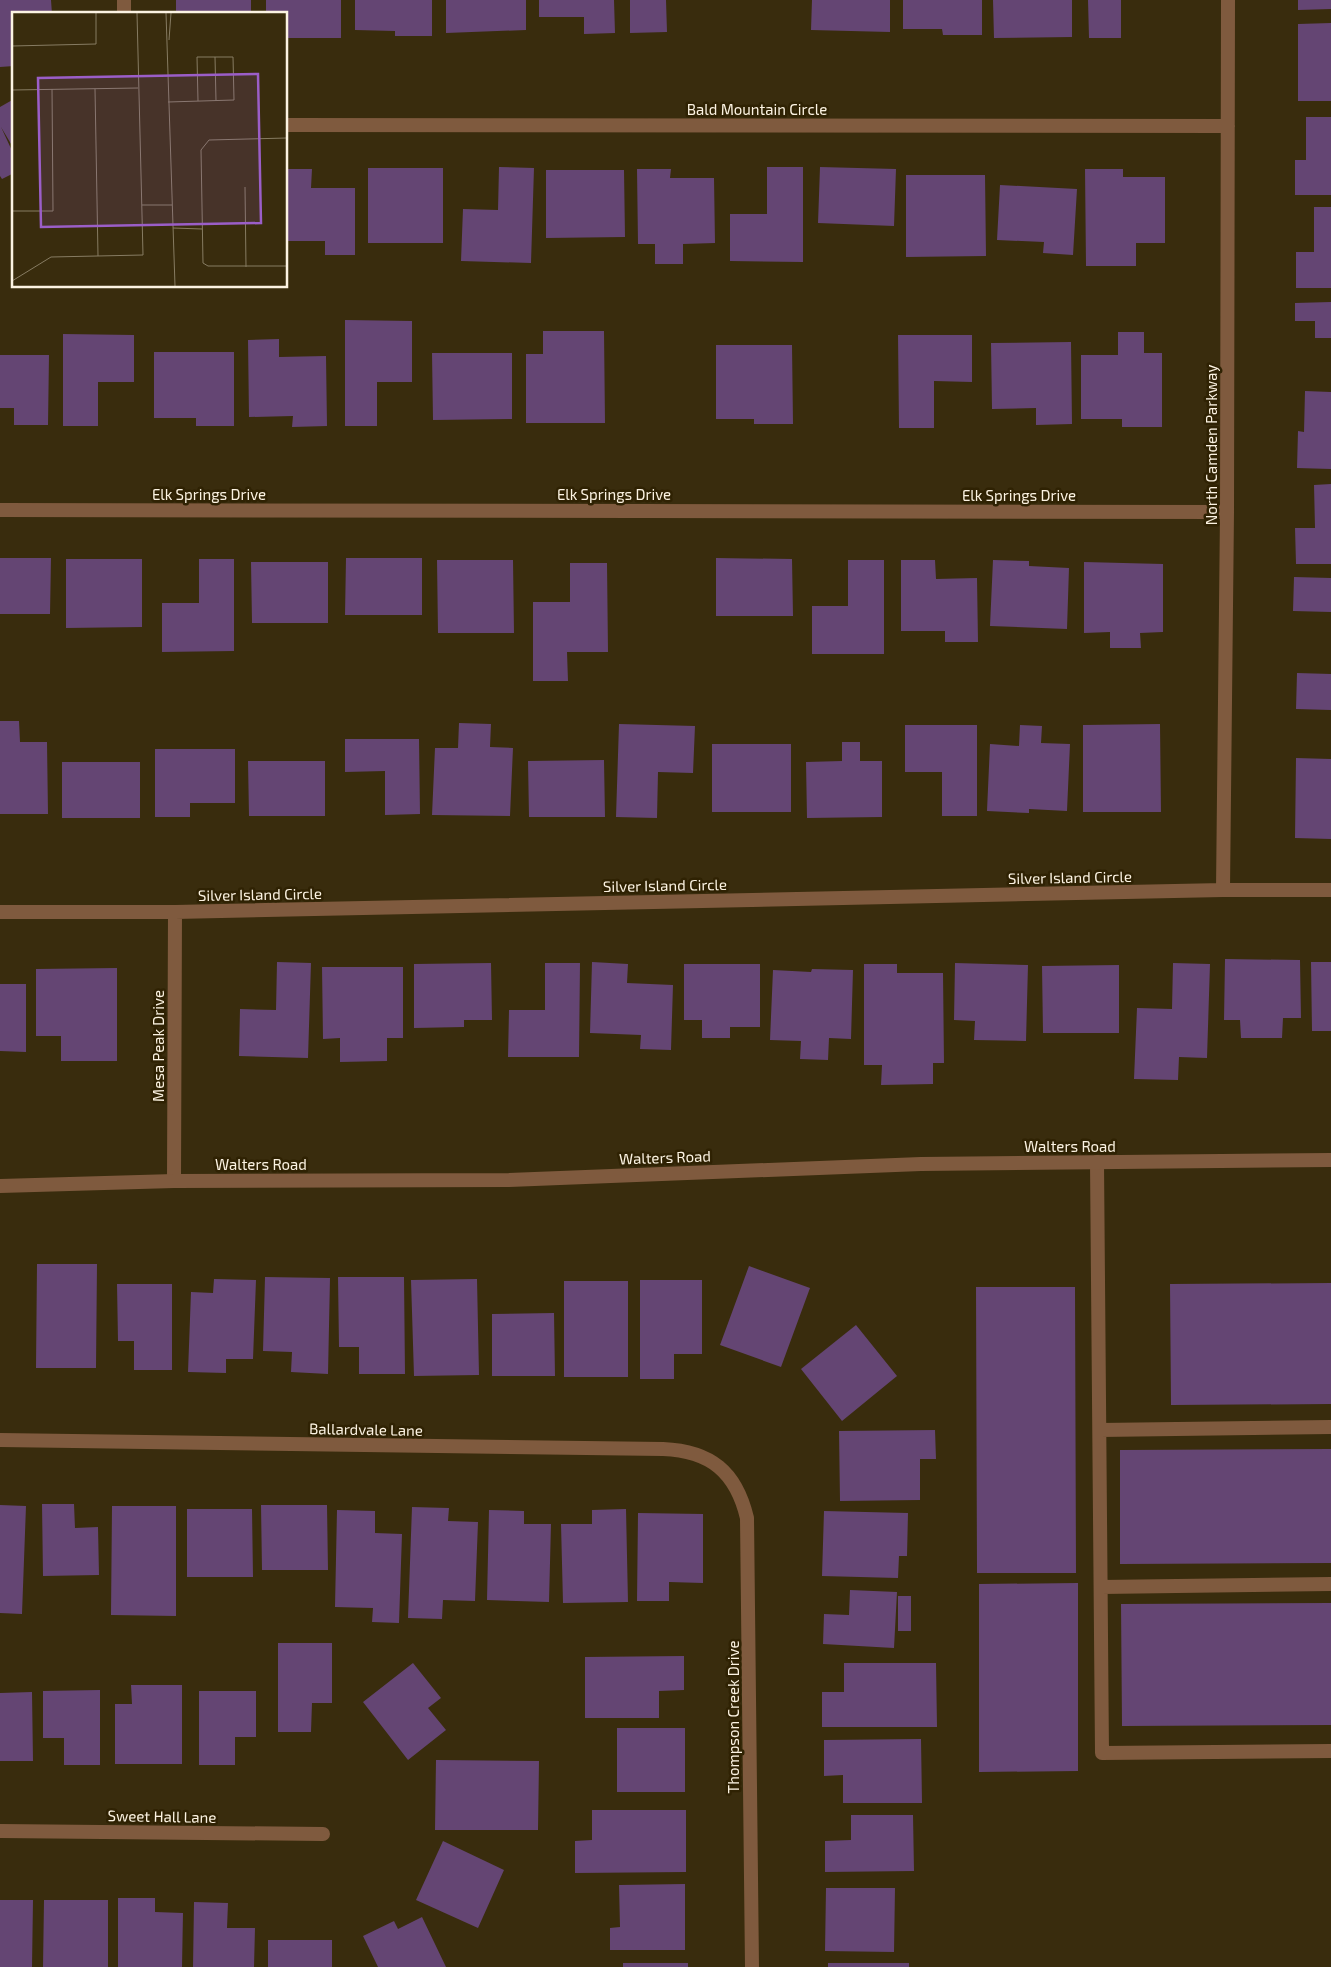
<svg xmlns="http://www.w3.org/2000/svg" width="1331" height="1967" font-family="'Exo 2',sans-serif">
<rect width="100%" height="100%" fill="#392c0d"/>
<path fill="#644573" d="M0 0H51L52 14H14V66L0 67Z
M176 0H251V14H176Z
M266 0H341V38H286V14H266Z
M355 0H432V36H395V31L355 30Z
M446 0H526V30L446 33Z
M539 0H614L615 33 584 34V17H539Z
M630 0H666L667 32 630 33Z
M812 0H890V32L811 30Z
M903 0H982V35H943L942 29H903Z
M993 0H1072V37L994 38Z
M1088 0H1121V38H1089Z
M1298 0H1331V9L1298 10Z
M1331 23V101H1298V24Z
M14 99V149L1 127 14 155V173L2 179 0 176V107Z
M1306 117H1331V195H1295V160H1306Z
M499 167 534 168 531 263 461 261 463 209 498 210Z
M767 167H803V262L730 261V214H767Z
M820 167 896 169 894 226 818 223Z
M368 168H443V243H368Z
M286 169H312L311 188H355V255H325V241H286Z
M637 169H671L670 178H714L715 243 683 244V264H655V244H638Z
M1085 169H1123V177H1165V243H1136V266H1086Z
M546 170H624L625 237 546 238Z
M906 175H985L986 256 906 257Z
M1000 185 1077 189 1073 255 1043 253 1044 242 997 240Z
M1314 207H1331V288H1296V252H1314Z
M1331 302V338H1315V321H1295V303Z
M345 320 412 321V382H377V426H345Z
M543 331H604L605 423H526V354H543Z
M1118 332H1144V353H1162V427H1122V419H1081V355H1118Z
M63 334 134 335V382H98V426H63Z
M898 335H972V382L934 381V428H899Z
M279 339V357L326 356 327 426 292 427 293 416 249 417 248 340Z
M1071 342 1072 424 1036 425V408L992 409 991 343Z
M716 345H792L793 424H754V419H716Z
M154 352H234V426H196V418H154Z
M432 353H512V419L433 420Z
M0 355H49L48 425H14V408H0Z
M1305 391 1331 392V469L1297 468 1298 431 1304 432Z
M1331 484V564H1296L1295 528H1315L1314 485Z
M0 558H51L50 614H0Z
M346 558H422V615H345Z
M716 558 792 559 793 616H716Z
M66 559H142V627L66 628Z
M199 559H234V651L162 652V603H199Z
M437 560H513L514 633H438Z
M848 560H884V654H812V606H848Z
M901 560H935L936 579 977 578 978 642H945V631H901Z
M993 560 1029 561V566L1069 568 1067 629 990 626Z
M251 562H328V623H252Z
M1084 562 1163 564V632L1140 633 1141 648H1110V632L1084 633Z
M570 563H607L608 652H567L568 681H533V602H570Z
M1294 577 1331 578V612L1293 611Z
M1297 673 1331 674V710L1296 709Z
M0 721H19L20 742H47L48 814H0Z
M459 723 491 724 490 747 513 748 510 816 432 815 435 748H458Z
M619 724 695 726 693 773 658 772 657 818 616 817Z
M1160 724 1161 812H1083V725Z
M905 725H977V816H942V772H905Z
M1020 725 1042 726 1041 743 1070 744 1067 811 1029 809V813L987 811 990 744 1019 746Z
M345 739H419L420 814 385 815V771L345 772Z
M842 742H860V761H882V817L807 818 806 762 842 761Z
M712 744H791V812H712Z
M155 749H235V803H190V817H155Z
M1296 758 1331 759V839L1295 838Z
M604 760 605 817H529L528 761Z
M248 761H325V816H249Z
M62 762H140V818H62Z
M1225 959 1300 960 1301 1018H1283L1282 1038H1241L1240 1020H1224Z
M277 962 311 963 308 1058 239 1056 240 1009 276 1010Z
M592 962 628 964 627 983 673 985 671 1050 640 1049 641 1035 590 1033Z
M1311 962H1331V1031H1312Z
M491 963 492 1020H464V1027L414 1028V964Z
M545 963H580L579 1057H508L509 1010H545Z
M955 963 1028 965 1026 1041 974 1040 975 1021 954 1020Z
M1173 963 1210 964 1207 1058 1179 1057 1178 1080 1134 1079 1137 1008 1172 1009Z
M684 964H760V1027H730V1038H702V1020H684Z
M864 964H897V973H943L944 1063H933V1084L881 1085 882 1065H864Z
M1119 965V1033H1043L1042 966Z
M322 967H403V1038H387V1061L340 1062V1038L323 1039Z
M117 968V1061H61V1036H36V969Z
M812 969 853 970 851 1039 829 1038 828 1060 800 1059 801 1041 770 1040 773 970 811 972Z
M0 984H26V1052L0 1051Z
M37 1264H97L96 1368H36Z
M749 1266 810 1288 781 1367 720 1345Z
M265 1277 330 1278 328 1374 291 1372 292 1352 263 1351Z
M338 1277H404L405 1374H359V1347H339Z
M214 1279 256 1280 253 1359H226V1373L188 1372 191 1292 213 1293Z
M477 1279 479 1375 414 1376 411 1280Z
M640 1280H702V1354H674V1379H640Z
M564 1281H628V1377H564Z
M1331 1283V1404L1171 1405 1170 1284Z
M117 1284H172V1370H134V1341H118Z
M976 1287H1075L1076 1573H977Z
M554 1313 555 1376H492V1314Z
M856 1325 897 1376 842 1421 801 1369Z
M935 1430 936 1459H920V1500L840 1501 839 1431Z
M1331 1449V1563L1120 1564V1450Z
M42 1504H74L75 1528 98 1527 99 1575 43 1576Z
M0 1505 26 1506 22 1614 0 1613Z
M261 1505H327L328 1570H262Z
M112 1506H176V1616L111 1615Z
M412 1507 449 1508 448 1521 478 1522 475 1601 443 1600 442 1619 408 1618Z
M187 1509H252L253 1577H187Z
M626 1509 628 1602 563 1603 561 1524H592V1510Z
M337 1510 375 1511V1533L402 1534 399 1623 372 1622 373 1608 335 1607Z
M489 1510 524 1511V1524H551L549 1602 487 1600Z
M824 1511 908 1513 907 1556H899L898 1578 822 1576Z
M638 1513 703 1514V1583L669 1582V1601H637Z
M1078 1583V1771L979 1772V1584Z
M850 1590 897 1592 894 1648 823 1644 824 1614 849 1615Z
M898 1596H911V1631H898Z
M1331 1603V1725L1122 1726 1121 1604Z
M278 1643H332V1703H312L311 1732H278Z
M684 1656V1690L659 1691V1718H585V1657Z
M413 1663 441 1698 428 1708 446 1730 408 1760 363 1702Z
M844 1663H936L937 1727H822V1692H844Z
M131 1685H182V1764H115V1704H132Z
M100 1690V1765H64V1738H43V1691Z
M199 1691H256V1737H235V1765H199Z
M32 1692 33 1761H0V1693Z
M617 1728H685V1792H617Z
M921 1739 922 1803H843V1775L824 1776V1740Z
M436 1760 539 1761 538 1830H435Z
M592 1810H686V1872L575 1873V1841L592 1840Z
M851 1815H913L914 1871 825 1872V1841L851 1840Z
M443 1841 504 1870 478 1928 416 1900Z
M685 1884V1950H610V1928L620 1927 619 1885Z
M826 1888H895L894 1952 825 1951Z
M118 1898H155V1912L183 1913 182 1967H118Z
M0 1900H33L32 1967H0Z
M44 1900H108V1967H43Z
M194 1902 228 1903 227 1928H255L254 1967H193Z
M422 1917 446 1967H378L363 1936 394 1921 398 1929Z
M268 1940H332V1967H268Z
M623 1963H688V1967H623Z
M828 1963H909V1967H828Z"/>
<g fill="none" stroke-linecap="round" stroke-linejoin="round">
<path stroke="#7f5a3e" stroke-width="14" d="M1097 1162 1102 1753 1331 1751
M1100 1430 1331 1427
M1101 1587 1331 1584"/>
<path stroke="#7f5a3e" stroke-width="14" d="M124 14V0
M286 125 1228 126
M0 510 1227 512
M1223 890 1227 512 1228 0
M0 912H175L1223 890H1331
M174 1181 175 912
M0 1440 663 1449C711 1451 736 1472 747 1518L752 1967
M0 1831 323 1834"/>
<path stroke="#7f5a3e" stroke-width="14" d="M0 1186 174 1181 509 1180 921 1164 1331 1160"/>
</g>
<g text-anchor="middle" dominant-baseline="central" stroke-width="5" stroke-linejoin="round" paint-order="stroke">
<g font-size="15" fill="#fcf3e2" stroke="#2f2203">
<text x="757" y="109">Bald Mountain Circle</text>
<text transform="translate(1211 445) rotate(-90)">North Camden Parkway</text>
<text x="209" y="494">Elk Springs Drive</text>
<text x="614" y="494">Elk Springs Drive</text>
<text x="1019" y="495">Elk Springs Drive</text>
<text transform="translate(1070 877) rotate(-1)">Silver Island Circle</text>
<text transform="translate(665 885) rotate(-1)">Silver Island Circle</text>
<text transform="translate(260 894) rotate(-1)">Silver Island Circle</text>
<text transform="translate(158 1046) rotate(-90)">Mesa Peak Drive</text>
<text x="1070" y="1146">Walters Road</text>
<text transform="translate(665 1157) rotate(-2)">Walters Road</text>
<text x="261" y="1164">Walters Road</text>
<text transform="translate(366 1429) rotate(1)">Ballardvale Lane</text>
<text transform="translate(733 1717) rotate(-90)">Thompson Creek Drive</text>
<text transform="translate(162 1816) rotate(1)">Sweet Hall Lane</text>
</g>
</g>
<g transform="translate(12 12)">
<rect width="275" height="275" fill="#392c0d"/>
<path fill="none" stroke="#877c62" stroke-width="1" d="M154 1 163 274M157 28 159 1M0 34 84 32V1M203 45 204 89M83 77 86 244M0 78 126 76M156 90 222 88 221 45H185L186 89M275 126 197 128 189 138 191 251 196 254H275M233 175 234 255M130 193H160M0 199H41L40 77M161 216 190 217M0 269 39 245 131 243 125 1"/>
<path fill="#9b5ec8" fill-opacity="0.15" stroke="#9b5ec8" stroke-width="2.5" d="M246 62 249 211 29 215 26 66Z"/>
<rect width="275" height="275" fill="none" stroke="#fcf3e2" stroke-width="2.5"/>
</g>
</svg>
